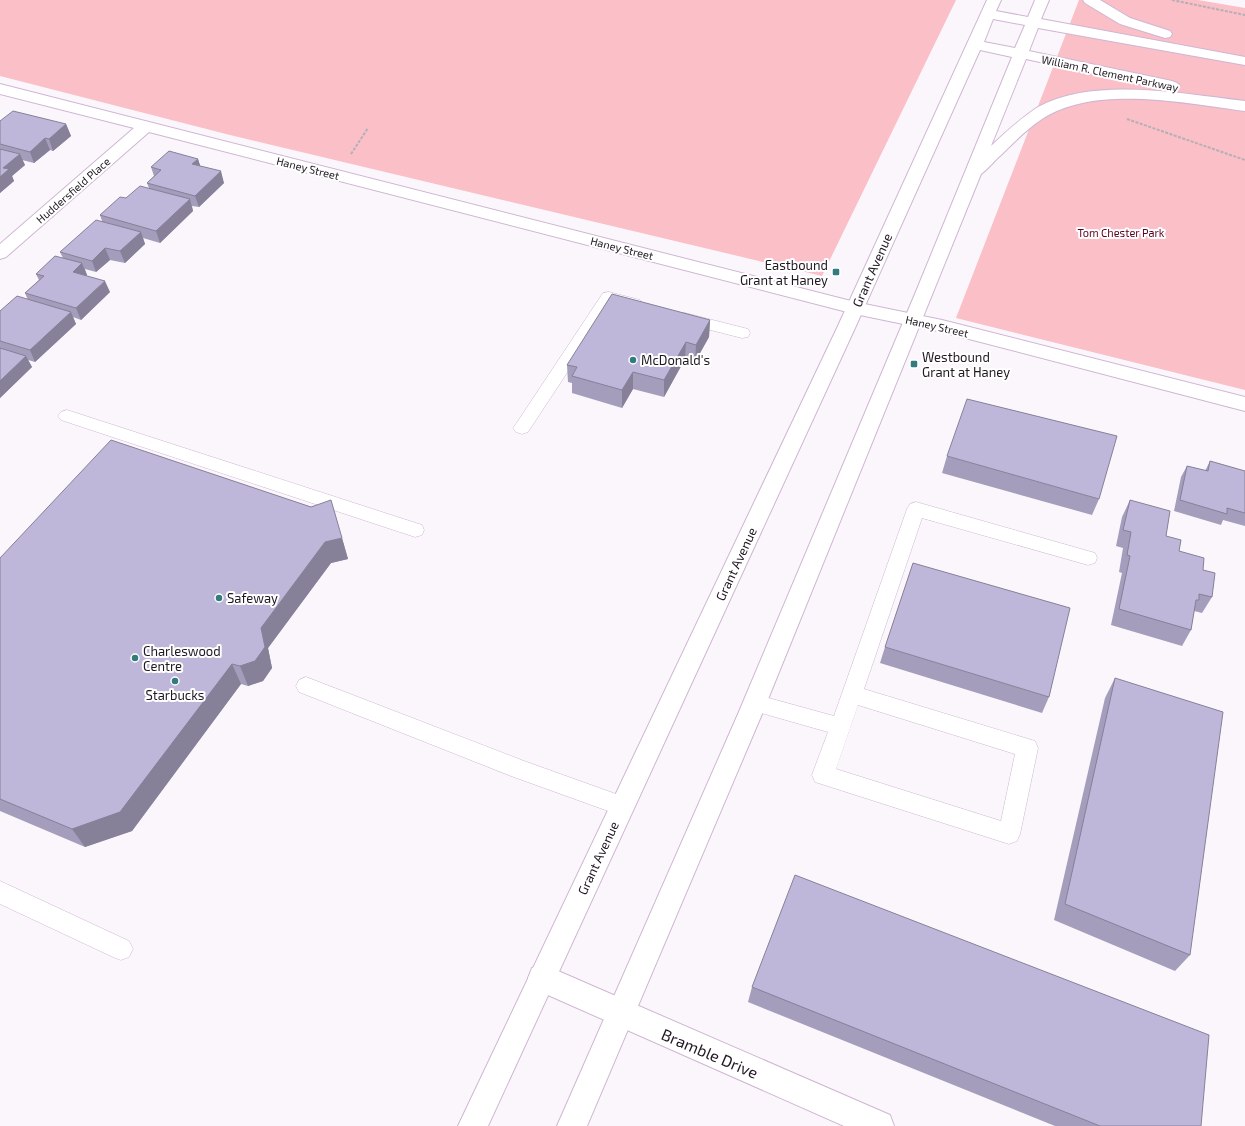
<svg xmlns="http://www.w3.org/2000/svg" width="1245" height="1126" font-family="'Exo 2',sans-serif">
<rect width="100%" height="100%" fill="#fbf6fc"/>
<path fill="#fabfc7" d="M0 0H956L822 276 230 135 0 76Z
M1079 0H1198L1245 8V390L956 318Z"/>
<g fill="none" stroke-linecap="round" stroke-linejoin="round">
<g stroke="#cfb6d3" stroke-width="1">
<path id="service" d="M609 292 640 300 642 304 640 308 634 309 613 303 528 432 522 434 516 432 513 428 516 424 603 293Z
M685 313 748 329 750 333 748 337 742 338 679 322 677 318 679 314Z
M67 410 422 525 424 530 422 535 415 537 61 420 58 416 61 412Z
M916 502 1088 551 1095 553 1097 558 1095 563 1088 565 922 518 864 689 1035 741 1038 748 1020 834 1017 841 1009 844 815 782 812 775 828 732 747 709 744 703 747 697 754 694 834 716 907 509 910 504ZM858 705 1015 754 1001 821 836 769Z
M306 677 524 761 630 799 633 806 630 813 622 816 511 776 299 692 296 686 299 680Z
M0 881 129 941 133 949 129 957 121 960 113 957 0 904Z"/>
</g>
<g stroke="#cfb6d3" stroke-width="2">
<path id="minor" d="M0 84 855 302 942 320 1245 397V411L942 332 855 314 149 132 6 257 0 259V244L134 128 0 94Z
M542 964 890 1115 894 1126H844L532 988 528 978 532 968Z"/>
</g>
<g stroke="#cfb6d3" stroke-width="2">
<path id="secondary" d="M987 0H1001L996 11 1028 17 1035 0H1049L1041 19 1245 57V65L1038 28 1029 51 1172 81 1177 83 1180 86 1177 89 1172 91 1026 59 991 146C1006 132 1021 118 1038 107 1094 76 1184 94 1245 101V111C1186 103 1094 84 1042 119 1027 129 1014 142 1001 155 994 161 988 169 981 174L762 714 587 1126H557L738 714 915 294 1012 57 980 50 855 328 488 1126H458L837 328ZM993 19 1025 25 1015 48 984 42Z
M1083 0H1100L1130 18 1170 31 1172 34 1170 37 1165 38 1120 24 1085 3Z"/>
</g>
<path stroke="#b5afb6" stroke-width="2" stroke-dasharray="3 1.5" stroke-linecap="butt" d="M1172 0 1245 15
M1127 119 1245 160
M351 154 368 128"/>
<use href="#service" fill="#fff" fill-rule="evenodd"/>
<use href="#minor" fill="#fff" fill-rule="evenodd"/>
<use href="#secondary" fill="#fff" fill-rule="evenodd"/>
</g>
<path fill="#a49dbb" d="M0 121 66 124 71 136 53 151 50 150 34 163 22 160 25 165 12 176 14 181 0 193Z
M198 159 200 166 224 183 199 207 192 206 193 211 160 243 143 238 145 244 125 263 110 260 96 272 85 269 87 275 86 276 110 292 81 320 73 317 76 324 35 362 28 360 32 367 0 398V311L28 300 25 293 39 280 36 274 63 258 60 252 102 221 100 215 126 198 149 188 147 183 154 176 151 167Z
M710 320 709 337 695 362 685 359 664 397 633 389 622 408 572 393V383L568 382 567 365Z
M947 456 1099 499 1092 515 942 473Z
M1210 461 1245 471V526L1223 520 1221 525 1174 511 1181 477 1187 466 1205 471Z
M1130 500 1166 536 1179 551 1203 570 1212 597 1202 613 1194 611 1191 630 1182 646 1111 625 1122 573 1119 572 1123 548 1116 546 1122 517Z
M342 538 348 559 331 563 268 648 272 668 263 681 248 686 241 684 132 831 85 847 0 811V558Z
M885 647 1049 697 1042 713 880 663Z
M1115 678 1190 955 1175 971 1054 920 1105 698Z
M752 987 1201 1126H1055L748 1002Z"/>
<path fill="#868098" d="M66 124 71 136 53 151 49 139Z
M45 138 50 150 34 163 30 152Z
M20 154 25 165 12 176 14 181 0 193V177L3 168Z
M198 159 202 171 192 164Z
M221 171 224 183 199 207 195 196Z
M190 199 193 211 160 243 156 231Z
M141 232 145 244 125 263 120 251Z
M105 248 110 260 96 272 92 261Z
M82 263 87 275 78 284 73 272Z
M105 281 110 292 81 320 76 308Z
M71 312 76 324 35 362 30 350Z
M710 320 709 337 695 362 696 345Z
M686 342 685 359 664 397V380Z
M26 356 32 367 0 398V381Z
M633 372V389L622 408V390Z
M342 538 348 559 331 563 268 648 272 668 263 681 248 686 240 666 261 628 325 542Z
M232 664 241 684 132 831 85 847 72 829Z"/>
<path fill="#bfb7d9" stroke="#868098" d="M13 111 66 124 49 139 45 138 30 152 0 144V121Z
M0 149 20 154 3 168 9 169 0 177Z
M169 151 198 159 192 164 221 171 195 196 147 183 161 170 151 167Z
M140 186 190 199 156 231 100 215 120 197 126 198Z
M96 220 141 232 120 251 105 248 92 261 60 252Z
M55 256 82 263 73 272 105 281 76 308 25 293 44 276 36 274Z
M612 294 710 320 696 345 686 342 664 380 633 372 622 390 572 376 577 367 567 365Z
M17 296 71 312 30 350 0 341V311Z
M0 348 26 356 0 381Z
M967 399 1117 436 1099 499 947 456Z
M111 440 311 507 331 500 342 538 325 542 261 628 265 647 255 661 240 666 232 664 120 812 72 829 0 799V558Z
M1210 461 1245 471V513L1227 508V514L1180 500 1187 466 1208 471Z
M1130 500 1170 511 1166 536 1181 540 1179 551 1204 558 1203 570 1215 573 1212 597 1199 594V600H1196L1191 630 1119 609 1130 556 1127 555 1131 532 1123 530Z
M913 563 1070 608 1049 697 885 647Z
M1115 678 1223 712 1190 955 1065 904Z
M795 875 1209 1035 1201 1126H1100L752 987Z"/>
<g fill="#327b7e" stroke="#fff" stroke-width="1.5">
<rect x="832" y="268" width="8" height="8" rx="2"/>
<circle cx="633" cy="360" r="4"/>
<rect x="910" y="360" width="8" height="8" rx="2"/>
<circle cx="219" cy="598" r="4"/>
<circle cx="135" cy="658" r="4"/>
<circle cx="175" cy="681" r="4"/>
</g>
<g text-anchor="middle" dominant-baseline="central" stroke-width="4" stroke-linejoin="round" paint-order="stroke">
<g font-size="11" fill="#201721" stroke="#fff">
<text transform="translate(1110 73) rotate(12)">William R. Clement Parkway</text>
<text transform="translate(308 168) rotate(14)">Haney Street</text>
<text transform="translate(73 190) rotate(-41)">Huddersfield Place</text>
<text transform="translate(622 248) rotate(14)">Haney Street</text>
<text transform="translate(937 326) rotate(13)">Haney Street</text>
</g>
<g font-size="11" fill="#5d0121" stroke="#fff">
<text x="1121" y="232">Tom Chester Park</text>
</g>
<g font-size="13" fill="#201721" stroke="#fff" text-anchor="start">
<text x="828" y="265" text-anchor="end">Eastbound<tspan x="828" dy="15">Grant at Haney</tspan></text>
<text x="922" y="357">Westbound<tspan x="922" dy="15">Grant at Haney</tspan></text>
<text x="641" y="360">McDonald's</text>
<text x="227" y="598">Safeway</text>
<text x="143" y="651">Charleswood<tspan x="143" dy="15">Centre</tspan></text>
<text x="175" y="695" text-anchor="middle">Starbucks</text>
</g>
<g font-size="13" fill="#201721" stroke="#fff">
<text transform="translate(872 270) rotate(-66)">Grant Avenue</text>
<text transform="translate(736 564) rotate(-65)">Grant Avenue</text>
<text transform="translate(598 858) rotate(-65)">Grant Avenue</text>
</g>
<g font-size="16" fill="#201721" stroke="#fff">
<text transform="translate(710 1053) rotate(23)">Bramble Drive</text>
</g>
</g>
</svg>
